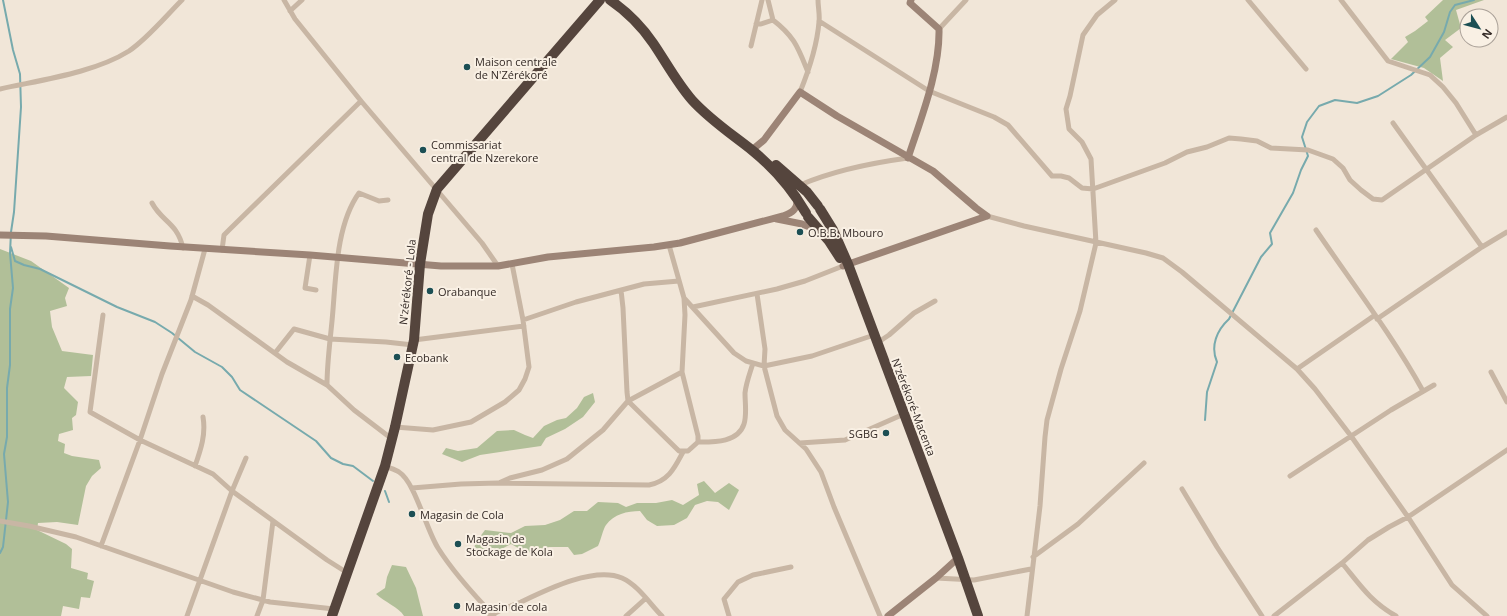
<svg xmlns="http://www.w3.org/2000/svg" width="1507" height="616" font-family="'Open Sans',sans-serif">
<rect width="100%" height="100%" fill="#f1e6d8"/>
<path fill="#b1bf98" d="M1443 0H1484L1456 10 1461 28 1445 40 1453 47 1440 58 1443 81 1424 68 1391 59 1408 42 1405 37 1415 31 1428 21 1425 17Z
M0 249 31 261 69 288 65 298 67 306 50 311 52 327 62 351 93 355 91 376 67 377 64 388 78 402 76 415 72 418 73 430 59 434 58 441 65 444 64 453 72 456 99 460 101 468 92 476 86 486 78 525 57 522 38 523 37 530 66 544 72 549 71 568 88 573 87 579 94 581 90 598 81 597 79 609 63 606 61 616H0Z
M593 393 595 402 583 417 565 429 546 438 541 446 480 455 462 462 442 454 446 448 458 451 477 448 497 431 514 430 525 435 533 438 544 426 557 420 566 418 577 408 584 397Z
M704 481 715 493 729 483 739 490 729 510 718 502 707 501 695 505 687 518 674 525 657 526 647 520 640 511C627 511 614 514 606 525 603 529 601 540 598 546L582 554 574 555 568 547H549L527 553 511 544 494 553 478 554 474 548 476 542 485 530 511 533 525 526 545 525 560 520 574 511H587L598 502 618 503 626 507 637 503H656L672 500 683 505 699 495 697 484Z
M392 565 406 567 416 588 423 616H404C399 607 384 602 376 594L385 588 387 577Z"/>
<g fill="none" stroke-linecap="round" stroke-linejoin="round">
<path stroke="#77aaad" stroke-width="2" d="M11 247 15 261 24 265 40 269 117 307 155 322 172 333 195 352 222 367 232 377 240 390 316 441 331 458 343 464 353 466 373 481
M1205 420 1207 392 1217 362C1210 346 1217 330 1229 319L1261 257 1272 244 1270 233 1293 193 1301 170 1308 156 1302 137 1307 122 1319 106 1335 100 1357 103 1378 96 1411 75 1430 57 1444 32 1450 12 1455 5 1474 0
M385 491 389 502
M0 553 3 547 8 502 4 454 7 437V388L10 365V309L13 288 10 253 11 232 14 212 21 107 20 74 13 50 3 0"/>
<path stroke="#c8b6a4" stroke-width="5" d="M284 0 295 19 361 101 482 243 498 266
M768 0 773 20
M1248 0 1306 69
M1341 0 1388 61 1430 75 1443 87 1456 103 1476 135
M290 11 302 0
M819 21 929 91 994 117 1008 125 1052 176H1061L1069 178 1082 188 1093 189 1165 163 1187 152 1207 147 1229 138 1241 139 1257 141 1271 148 1308 150 1333 159 1343 168 1350 180 1361 190 1373 199 1382 200 1476 135 1507 117
M756 24H761L773 20C795 37 798 48 808 72
M939 29 966 0
M751 46 762 0
M0 89C40 80 94 73 129 51 147 39 166 16 182 0
M800 92C809 70 817 46 819 22 820 15 818 7 818 0
M1393 123 1482 247
M800 185C835 170 871 163 908 158
M152 203C162 222 177 222 183 248
M987 216 1024 226 1146 253 1163 258 1182 272 1297 369 1315 389 1351 436 1408 517 1452 585 1487 616
M1316 230C1352 283 1392 335 1423 391
M222 250 224 235 230 229 361 101
M310 255 305 288 316 290
M621 290 623 308 627 392 628 401 679 451H688L698 442V436L682 372 685 315 684 298 669 245
M757 294 765 349 764 366 777 416 785 430 806 449 821 472 834 507 880 616
M192 296 208 305 287 362 327 385 354 410 392 439
M684 298 734 353 746 361 764 366 812 356 874 335
M693 307 777 289 805 281 843 266
M103 315 90 412 140 440 213 474 232 491 327 560 346 572
M1377 319 1482 247 1507 232
M523 320 576 302 644 284 679 281
M414 340 524 326
M877 343 889 335 914 313 935 301
M275 353 294 329 330 339 386 342 413 345
M1297 369 1375 315
M1491 372 1507 402
M327 385C327 364 330 342 332 321 336 282 335 226 359 193L379 201 388 200
M395 427 433 430 471 422 505 402 519 390 525 379 529 367 523 320 512 264
M698 442C713 442 738 443 744 424 747 415 745 403 745 393 746 383 750 373 753 363
M800 443 845 440 904 414
M195 466C201 449 206 434 203 417
M385 466C389 468 395 469 399 472 415 482 426 529 438 548 453 572 474 595 494 616
M1290 476 1391 410 1434 385
M501 482 510 478 542 470 567 459 603 430 628 401 682 372
M412 488 461 484 498 483 649 485C669 481 675 467 683 452
M1182 489 1217 547 1262 616
M0 521 29 526 76 537 233 592 270 602 334 609
M101 546 140 440 162 374 191 300 205 249
M1033 557 1078 524 1144 463
M1342 563C1360 585 1371 602 1396 616
M936 578 974 580 1031 569
M187 616 232 491 246 458
M257 616 263 600 273 521
M490 616C499 610 511 606 521 602 546 590 594 566 622 578 638 585 650 604 662 616
M626 616 645 599
M729 616 724 599 738 582 753 575 791 567
M1027 616 1040 506 1045 437 1047 420 1061 369 1080 311 1096 243 1091 159 1082 142 1069 129 1066 109 1070 96 1083 35 1097 15 1115 0
M1274 616 1342 563 1368 540 1389 527 1408 517 1507 450"/>
<path stroke="#9c8476" stroke-width="7" d="M752 150 764 140 800 92 837 116 933 171 976 208 987 216
M908 158C921 118 940 71 939 29L910 3 911 0
M777 219 802 224 817 230
M0 235 46 236 170 246 310 255 441 266H498L548 257 654 247 680 243 783 216C792 213 798 209 797 199
M843 266 987 216
M888 616 936 578 958 558"/>
<path stroke="#55453d" stroke-width="10" d="M610 0C626 11 642 27 653 43 666 62 677 83 692 100 710 120 733 135 753 151 775 169 792 189 806 213
M776 165 807 192 818 206
M820 209 833 230 848 264 958 558 978 616
M808 217 829 241 840 258
M332 616 385 466 395 427 414 340 420 264 428 214 437 189 600 0"/>
</g>
<g fill="#1c4f54" stroke="#f9f0e4" stroke-width="1.5">
<circle cx="467" cy="67" r="4"/>
<circle cx="423" cy="150" r="4"/>
<circle cx="800" cy="232" r="4"/>
<circle cx="430" cy="291" r="4"/>
<circle cx="397" cy="357" r="4"/>
<circle cx="886" cy="433" r="4"/>
<circle cx="412" cy="514" r="4"/>
<circle cx="458" cy="544" r="4"/>
<circle cx="457" cy="606" r="4"/>
</g>
<g text-anchor="middle" dominant-baseline="central" stroke-width="4" stroke-linejoin="round" paint-order="stroke">
<g font-size="11" fill="#342a26" stroke="#f9f0e4" text-anchor="start">
<text x="475" y="61">Maison centrale<tspan x="475" dy="13">de N'Zérékoré</tspan></text>
<text x="431" y="144">Commissariat<tspan x="431" dy="13">central de Nzerekore</tspan></text>
<text x="808" y="232">O.B.B. Mbouro</text>
<text x="438" y="291">Orabanque</text>
<text x="405" y="357">Ecobank</text>
<text x="878" y="433" text-anchor="end">SGBG</text>
<text x="420" y="514">Magasin de Cola</text>
<text x="466" y="538">Magasin de<tspan x="466" dy="13">Stockage de Kola</tspan></text>
<text x="465" y="606">Magasin de cola</text>
</g>
<g font-size="11" fill="#342a26" stroke="#f9f0e4">
<text transform="translate(407 282) rotate(-84)">N'zérékoré - Lola</text>
<text transform="translate(914 407) rotate(69)">N'zérékoré-Macenta</text>
</g>
</g>
<g transform="translate(1479 28) rotate(126)"><circle r="19" fill="#f9f0e4" stroke="#aaa198"/>
<path d="M0-3L7 15L0 10L-7 15Z" fill="#1c4f54"/>
<text y="-6" font-size="11" font-weight="bold" text-anchor="middle" fill="#342a26">N</text>
</g>
</svg>
